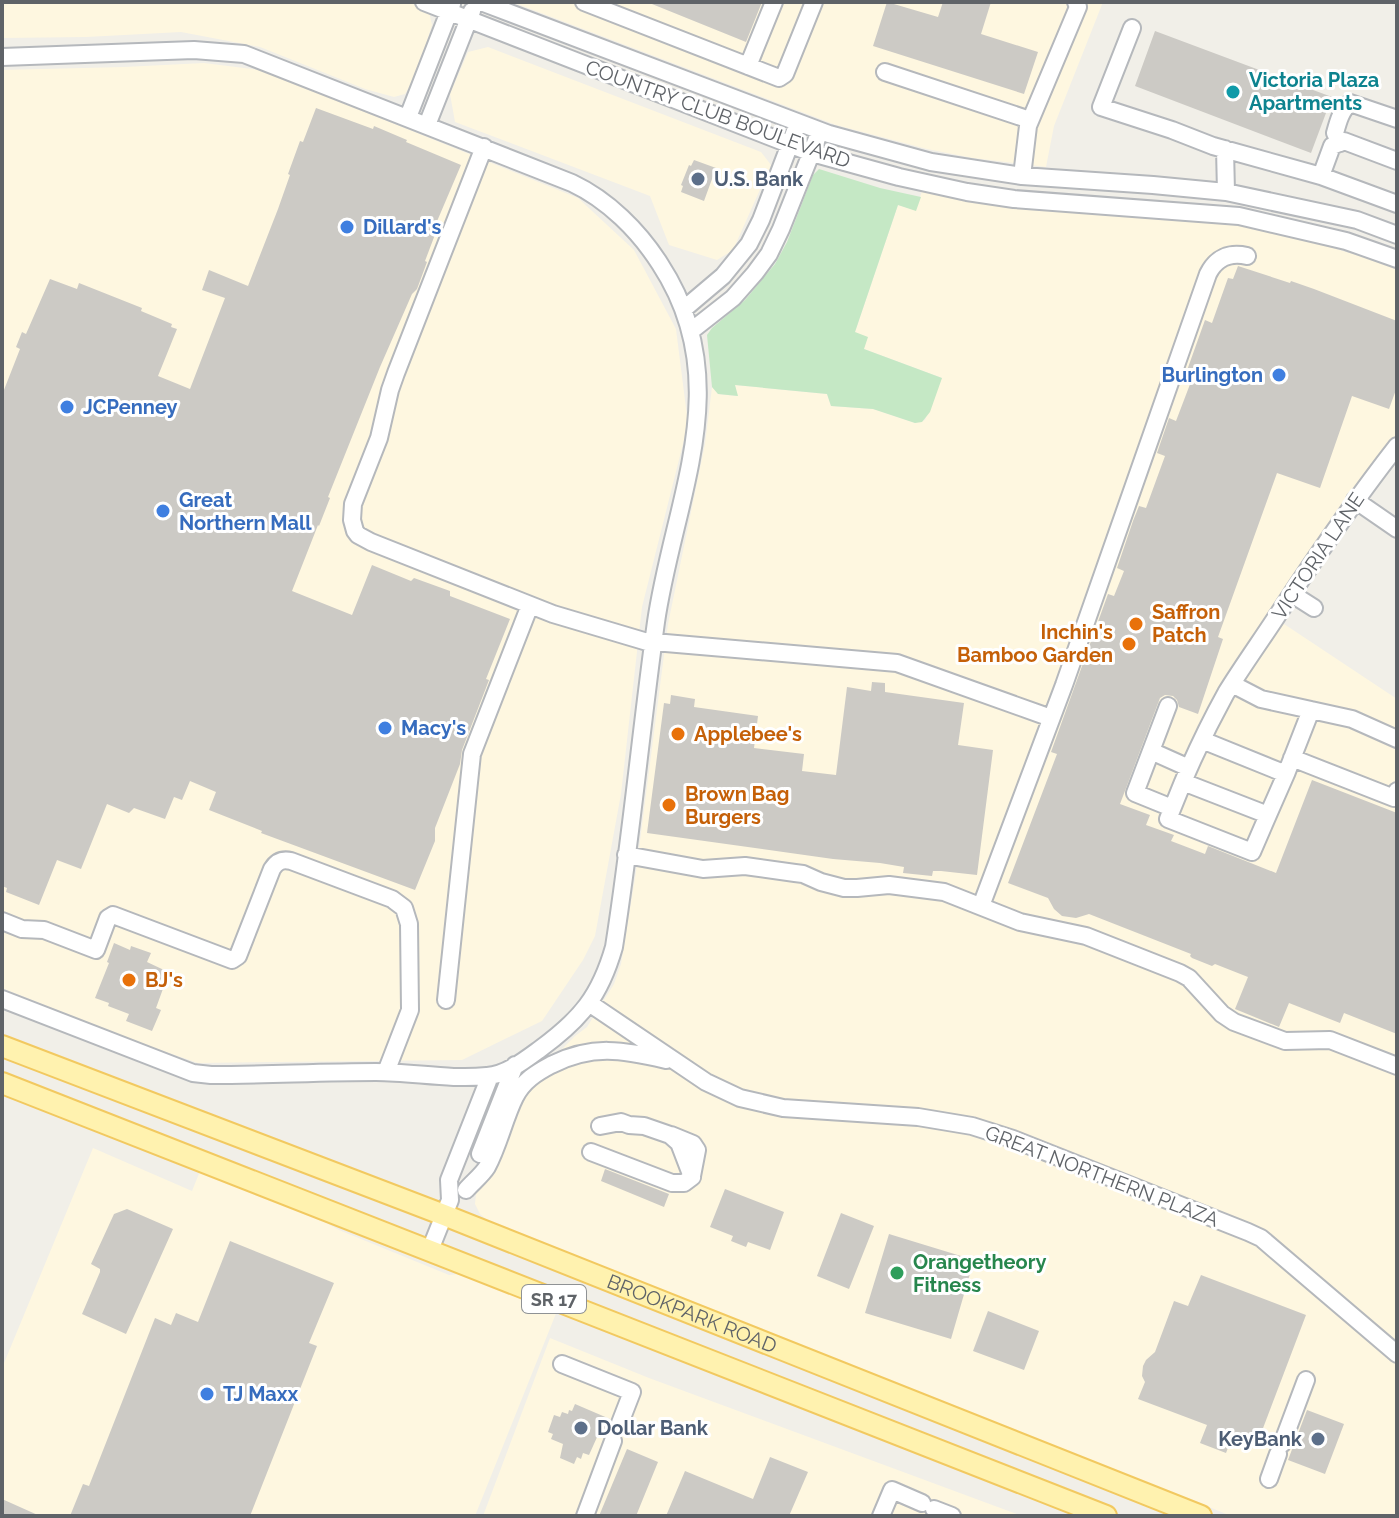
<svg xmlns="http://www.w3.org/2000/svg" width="1399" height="1518" font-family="Raleway,sans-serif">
<rect width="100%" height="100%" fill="#f1efe8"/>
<path fill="#fef7e0" d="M2 2H409L429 12 432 25 416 75 405 94 394 97 365 89 260 47 181 32 86 37 2 38Z
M512 2H1103L1054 126 1046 167 973 158 927 149 836 125Z
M488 47 761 152 771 165 733 250 717 260 669 245 650 196 455 122 450 94 468 52Z
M204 63 261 70 578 198 634 250 676 329 688 424 642 607 621 794 595 936 583 960 542 1021 462 1060 198 1063 140 1043 2 988V70L124 67Z
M922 191 977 200 1182 219 1250 227 1312 242 1397 267V457L1281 622 1397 699V1516H1231L1180 1495 1002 1430 697 1310 629 1276 493 1225 480 1214 475 1204 476 1194 516 1103 563 1048 575 1036 587 1027 614 984 621 964 636 872 668 624 705 444 712 387 718 394 737 396 735 385 827 394 831 406 873 409 915 423 925 420 942 378 864 349 855 332 898 205 916 210Z
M93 1148 192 1191 200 1171 310 1214 339 1230 449 1275 459 1274 469 1276 557 1311 475 1516H2V1368Z
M550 1338 649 1378 1022 1516H483Z"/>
<path fill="#c5e8c5" d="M819 169 880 188 921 197 916 211 898 205 855 332 868 337 864 349 942 378 930 412 922 422 915 423 873 409 831 406 827 394 735 385 738 396 718 394 712 387 707 335 712 328 745 300 775 264 787 242 813 175Z"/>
<path fill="#cccac5" d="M647 2H762L746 42Z
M887 2 938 17 943 2H991L981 34 1038 52 1024 94 873 46Z
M1155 31 1332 97 1311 153 1135 86Z
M316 108 373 129 374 126 407 140 406 142 461 165 435 226 436 232 425 261 427 262 417 289 412 294 380 367 328 497 330 498 319 526 318 525 292 591 352 615 372 565 411 581 414 578 450 591V596L510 619 486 679 489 680 462 750 460 764 435 828V841L415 890 261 833 262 831 209 810 216 792 190 781 182 800 174 797 165 819 134 808 129 813 107 804 81 869 57 860 39 905 6 892 7 888 2 886V395L20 349 16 347 22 332 26 334 50 279 77 289 79 283 142 308 141 311 172 324 171 327 177 329 158 376 190 389 225 298 202 290 209 270 248 286 278 209 290 175 288 174 300 141 303 142Z
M694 160 716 168 704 201 681 192 683 186 681 185 689 165 691 166Z
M1238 266 1290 283 1291 281 1314 289 1397 321V387L1389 409 1352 396 1320 488 1277 473 1218 637 1223 639 1198 714 1179 707 1177 700 1173 696 1165 695 1160 698 1120 804 1150 815 1146 825 1174 835 1171 841 1205 854 1208 846 1276 873 1312 780 1397 813V1034L1344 1013 1340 1023 1289 1003 1279 1027 1235 1009 1248 977 1215 964 1212 966 1192 958 1190 956 1191 954 1089 914 1076 918 1062 916 1054 909 1048 898 1008 883 1057 754 1051 752 1108 594 1114 596 1124 571 1117 568 1133 521 1139 506 1146 508 1165 456 1157 453 1169 418 1176 421 1192 379 1185 376 1205 320 1212 323 1228 278 1233 279Z
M872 682 885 683V692L964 703 958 745 993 750 977 875 941 871H933L932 876 903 873 904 867 880 863 833 859 647 833 664 703 670 704 671 695 695 699 694 707 758 716 754 748 804 754 802 771 836 775 847 687 871 691Z
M114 943 130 950 131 946 151 953 147 962 164 970 159 984 164 986 156 1008 161 1010 152 1031 126 1021 129 1014 108 1006 109 1003 95 998 109 963 107 962Z
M605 1169 669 1194 664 1207 601 1181Z
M725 1189 784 1212 770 1250 748 1242 746 1247 731 1241 733 1236 710 1227Z
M127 1209 173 1229 126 1334 82 1314 100 1272V1269L91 1264 114 1214Z
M841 1213 874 1226 849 1289 817 1276Z
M889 1234 974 1260 951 1339 865 1313Z
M230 1241 334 1283 309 1343 317 1346 250 1516H70L83 1484 89 1486 155 1318 171 1325 176 1313 198 1322Z
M1201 1275 1306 1315 1257 1444 1233 1435 1226 1453 1200 1443 1207 1425 1138 1399 1145 1382 1142 1376 1143 1366 1146 1360 1155 1352 1174 1301 1188 1306Z
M988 1311 1039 1331 1024 1370 973 1351Z
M575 1404 610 1419 609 1425 612 1430 607 1432 603 1436 598 1435 589 1455 583 1453 581 1459 577 1457 574 1464 560 1458 563 1444 551 1439 553 1434 548 1432 554 1415 560 1417 562 1412 568 1414 569 1410 572 1411Z
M1307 1410 1344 1424 1325 1474 1288 1460Z
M627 1449 658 1462 636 1516H599Z
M770 1457 808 1472 789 1516H666L685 1471 753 1499Z
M2 1499 40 1516H2Z"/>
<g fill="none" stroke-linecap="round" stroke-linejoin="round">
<g stroke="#b5b8bc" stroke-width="20">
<path id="minor" d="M424 2 812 153 899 177 967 192 1014 199 1239 216 1346 241 1397 259
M481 2 829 134 931 162 1022 176 1153 185 1226 192 1357 220 1397 235
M584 2 779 78 785 74 814 2
M1132 28 1101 107 1172 130 1213 146 1321 176 1332 146 1344 141 1397 161
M2 57 194 50 244 54 572 183C608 200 639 231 660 264 738 383 674 498 656 622 641 730 631 839 614 947 600 996 581 1019 540 1049 525 1060 506 1075 487 1076 450 1080 413 1072 376 1072 321 1072 266 1075 211 1075L193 1073 2 999
M748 66 774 2
M885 72 1030 120
M408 117 452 4
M427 125 472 11
M1340 143 1335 133C1338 122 1341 110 1350 103L1397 119
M484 147 396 373 390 390 379 438 353 504 352 520 355 531 358 535 371 542 553 614 654 644
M1225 149 1226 192
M1022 176 1028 126 1078 7 1076 2
M1321 176 1397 204
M684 309 723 276 749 244 761 220 798 123
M691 331 733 298 755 273 769 254 781 229 820 131
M1355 500 1397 529
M1292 594 1314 608
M654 642 897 663 1051 718
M1232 684 1261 699 1311 710 1286 774
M1168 706 1135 793 1172 808
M1311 710 1352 719 1397 739
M1202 740 1286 774 1268 815 1183 782C1196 751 1210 722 1226 693 1242 667 1260 642 1277 616 1315 558 1354 501 1397 446
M1151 751 1189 768
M1292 758 1394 798 1397 791
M1183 782 1168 819 1252 852 1268 815
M626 855 703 869 745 866 795 873 803 874 821 882 844 888H857L889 885 944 892 1020 922 1086 936 1180 973 1189 978 1222 1014 1234 1022 1285 1041 1330 1040 1397 1066
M981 906 1064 685 1208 274C1216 258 1229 252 1247 256
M2 921 22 929 44 930 96 950 108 918 113 915 232 960 238 956 272 869C277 861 282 859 291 861L392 899 404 908 409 924 410 1010 386 1072
M446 1000 472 754 530 605
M589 1003 706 1082 740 1098 783 1108 918 1117 972 1126 1013 1139 1248 1232 1261 1238 1397 1354
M671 1135 693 1144 697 1150 692 1176
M591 1152 672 1183H684L692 1177 679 1143 670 1135 644 1126 629 1125 621 1122 600 1126
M480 1154 515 1065
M466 1190C473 1182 482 1175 487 1167 499 1145 504 1119 515 1097 523 1081 536 1073 551 1065 593 1044 622 1050 666 1060
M430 1250 450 1200 449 1180 490 1076
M562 1364 632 1392 620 1423
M1282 1444 1306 1380
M1269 1479 1278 1454
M934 1509 952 1516
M585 1516 613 1441
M881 1516 892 1490 922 1503"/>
</g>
<g stroke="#f2c960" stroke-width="24">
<g id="major">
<path id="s1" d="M2 1046 444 1215 1201 1516"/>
<path d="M2 1083 1106 1516"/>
</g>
</g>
<use href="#minor" stroke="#fff" stroke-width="16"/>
<use href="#major" stroke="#fff2af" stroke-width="20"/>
</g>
<circle fill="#0f9aa8" stroke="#fff" stroke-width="3" cx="1233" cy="92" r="8"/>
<g fill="#5c6f8a" stroke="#fff" stroke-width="3">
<circle cx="698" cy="179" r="8"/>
<circle cx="581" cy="1428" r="8"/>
<circle cx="1318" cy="1439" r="8"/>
</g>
<g fill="#3f7fe0" stroke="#fff" stroke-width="3">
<circle cx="347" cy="227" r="8"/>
<circle cx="1279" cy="375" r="8"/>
<circle cx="67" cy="407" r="8"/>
<circle cx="163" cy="511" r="8"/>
<circle cx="385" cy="728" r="8"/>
<circle cx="207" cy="1394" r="8"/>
</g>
<g fill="#e8710a" stroke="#fff" stroke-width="3">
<circle cx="1136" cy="624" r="8"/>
<circle cx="1129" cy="644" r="8"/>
<circle cx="678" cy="734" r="8"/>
<circle cx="669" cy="805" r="8"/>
<circle cx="129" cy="980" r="8"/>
</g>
<circle fill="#2e9e5b" stroke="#fff" stroke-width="3" cx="897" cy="1273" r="8"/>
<g text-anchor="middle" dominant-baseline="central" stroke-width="6" stroke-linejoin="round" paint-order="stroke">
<rect fill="#fff" stroke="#8f9295" stroke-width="2" x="522" y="1285" width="64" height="28" rx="6"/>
<g font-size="18" font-weight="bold" fill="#5f6368">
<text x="554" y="1299">SR 17</text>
</g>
<g font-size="20" font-weight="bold" fill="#0d838f" stroke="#fff" text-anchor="start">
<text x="1249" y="80">Victoria Plaza<tspan x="1249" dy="23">Apartments</tspan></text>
</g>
<g font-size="20" fill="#5f6368" stroke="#fff">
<text transform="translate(718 114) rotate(20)">COUNTRY CLUB BOULEVARD</text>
<text transform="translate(1318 556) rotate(-56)">VICTORIA LANE</text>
<text transform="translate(1102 1176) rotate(21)">GREAT NORTHERN PLAZA</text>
<text stroke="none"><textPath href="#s1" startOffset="740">BROOKPARK ROAD</textPath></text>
</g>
<g font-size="20" font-weight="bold" fill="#4e5e75" stroke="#fff" text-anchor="start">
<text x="714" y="179">U.S. Bank</text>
<text x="597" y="1428">Dollar Bank</text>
<text x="1302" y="1439" text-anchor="end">KeyBank</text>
</g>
<g font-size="20" font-weight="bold" fill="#366cbe" stroke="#fff" text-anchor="start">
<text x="363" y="227">Dillard's</text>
<text x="1263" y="375" text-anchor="end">Burlington</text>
<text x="83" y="407">JCPenney</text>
<text x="179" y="500">Great<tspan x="179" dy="23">Northern Mall</tspan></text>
<text x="401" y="728">Macy's</text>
<text x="223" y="1394">TJ Maxx</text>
</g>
<g font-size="20" font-weight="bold" fill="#c56008" stroke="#fff" text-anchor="start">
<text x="1152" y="612">Saffron<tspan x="1152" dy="23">Patch</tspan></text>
<text x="1113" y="632" text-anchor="end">Inchin's<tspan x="1113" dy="23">Bamboo Garden</tspan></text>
<text x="694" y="734">Applebee's</text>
<text x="685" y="794">Brown Bag<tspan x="685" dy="23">Burgers</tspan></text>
<text x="145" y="980">BJ's</text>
</g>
<g font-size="20" font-weight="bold" fill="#27864d" stroke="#fff" text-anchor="start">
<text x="913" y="1262">Orangetheory<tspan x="913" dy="23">Fitness</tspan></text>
</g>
</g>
<rect width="1399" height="1518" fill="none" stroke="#5f6368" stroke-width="8"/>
</svg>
